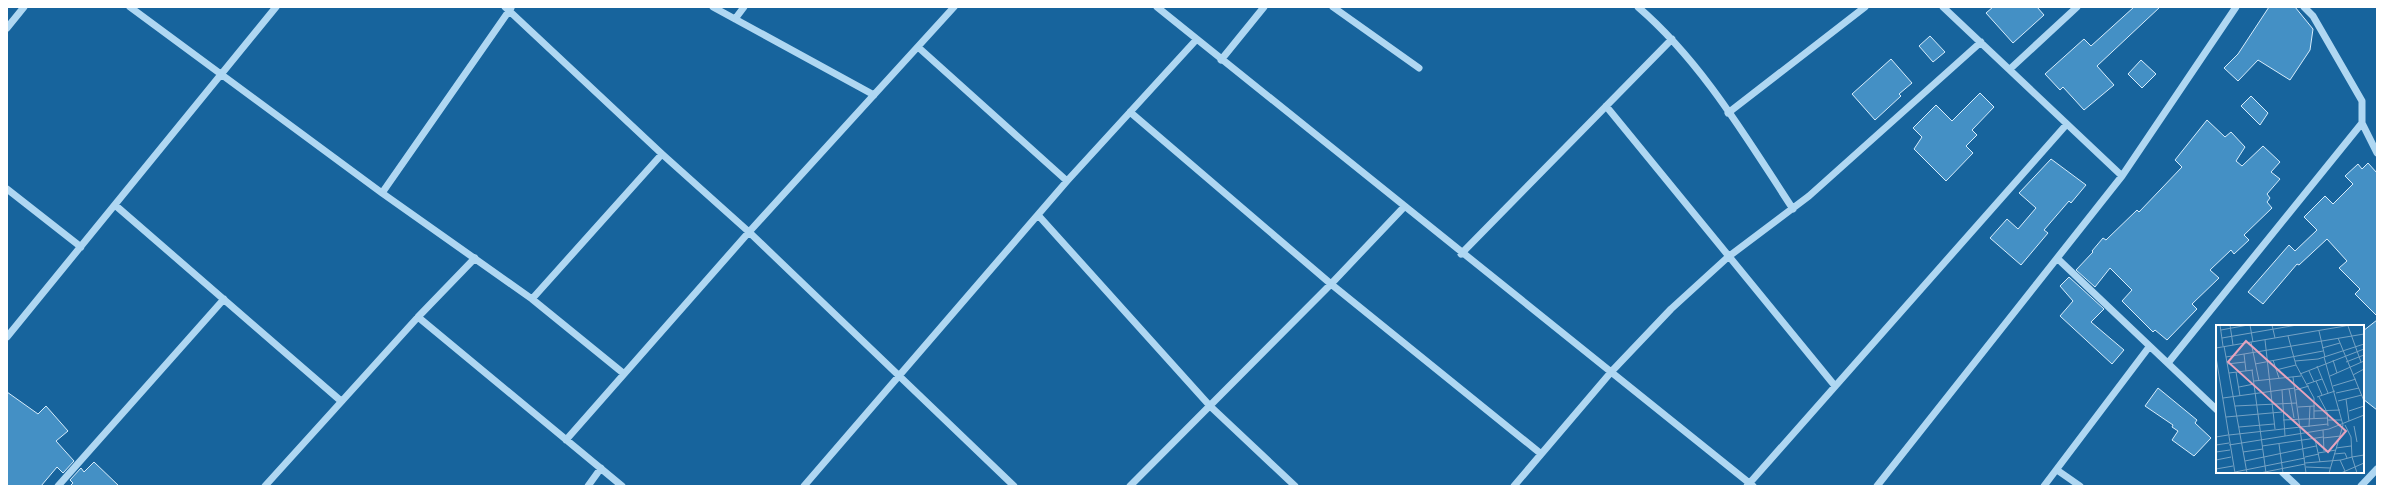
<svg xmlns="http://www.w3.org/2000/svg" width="2384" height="493" font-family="'Roboto Condensed',sans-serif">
<rect width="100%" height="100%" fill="#17649d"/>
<path fill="#4490c5" stroke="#d7edfc" d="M1993 7H2037L2044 15 2013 43 1986 13Z
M2134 7H2160L2097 66 2114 85 2084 110 2063 87 2060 90 2045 74 2084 39 2091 46Z
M2269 7H2295L2313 29 2310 50 2290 80 2258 60 2238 81 2224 68 2238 54Z
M1930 36 1945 52 1933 62 1919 46Z
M1891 59 1912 83 1899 94 1901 96 1875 120 1852 94Z
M2141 60 2156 74 2142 88 2128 74Z
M1980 93 1994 107 1972 130 1977 135 1966 146 1973 153 1946 181 1914 149 1922 137 1913 128 1936 105 1952 121Z
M2251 96 2268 113 2260 125 2241 106Z
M2207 120 2225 137 2231 132 2245 147 2236 161 2242 166 2263 146 2280 162 2271 172 2280 179 2267 194 2270 198 2267 202 2272 208 2244 235 2249 240 2234 254 2231 250 2210 270 2219 278 2192 304 2197 309 2167 340 2155 330 2153 332 2122 301 2132 290 2110 268 2095 287 2076 270 2093 252 2092 251 2103 238 2106 240 2137 210 2139 212 2182 167 2175 160Z
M2051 159 2086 185 2071 203 2069 201 2044 230 2048 233 2021 265 1990 238 2007 219 2018 229 2036 208 2019 193Z
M2368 163 2377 173V316L2355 294 2360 289 2339 268 2347 261 2327 239 2299 265 2297 264 2263 304 2248 292 2289 245 2295 251 2317 230 2304 217 2325 196 2333 204 2353 184 2345 176 2358 164 2362 169Z
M2069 277 2104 309 2091 322 2124 350 2112 364 2060 316 2073 301 2060 286Z
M2377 320V410L2363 399V331Z
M2158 388 2197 420 2195 423 2211 438 2194 456 2172 440 2178 431 2172 427 2173 425 2145 406Z
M7 392 38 414 46 406 68 431 56 441 74 461 63 473 57 467 41 486H7Z
M94 462 119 486H70L73 483 70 480 81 468 84 472Z"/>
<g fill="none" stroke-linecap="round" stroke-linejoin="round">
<path stroke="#afd7f2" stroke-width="7" d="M130 7 382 193 532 299 623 373
M505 7 662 154 749 232 1014 486
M713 7 874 95
M1157 7 1753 486
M1333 7 1419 68
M1638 7C1702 62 1747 139 1793 209
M1943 7 2122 176
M2304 7 2313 16 2362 101V123L2377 153
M735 19 744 7
M7 28 24 7
M918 47 1067 181
M1221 60 1264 7
M2010 69 2077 7
M1606 106 1835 386
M1130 112 1331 284 1540 453
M1728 113 1865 7
M7 189 81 247
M382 193 511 8
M115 205 341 401
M1038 215 1210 406 1295 486
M1461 254 1672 39
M2058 259 2217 410
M532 299 662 154
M418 317 622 486
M7 337 276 7
M2168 363 2362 123
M566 440 749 232 954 7
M2057 470 2080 486
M2282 472 2297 486
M58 486 224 299
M265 486 418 317 475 258
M588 486 601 468
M804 486 1067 181 1196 40
M1130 486 1331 284 1404 207
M1514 486 1612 371 1671 309 1728 257 1809 196 1981 42
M1747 486 2066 125
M1877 486 2122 176 2236 7
M2044 486 2149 347
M2361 486 2377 469"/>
</g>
<g transform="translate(2216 325)">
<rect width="148" height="148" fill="#17649d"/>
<path fill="none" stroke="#74a2c4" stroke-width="1" d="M4 0 7 21M14 0 17 20M34 0 37 17M56 0 59 13M132 1 145 37M5 5 32 0M103 6 109 32M72 11 80 40 98 73V93M6 13 81 0M122 13 148 76M49 15 59 104M35 17 43 56M8 21 31 148M0 23 135 0M106 23 124 18M28 29 30 46M0 32 19 148M10 32 148 9M108 32 127 100 113 148M57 35 63 53M117 35 121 48M79 36 102 34 148 19M130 37 148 30M11 39 29 37M39 39 107 26M101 41 112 68M36 45 50 148M60 45 80 40M93 46 98 57M20 47 24 71M13 48 37 45M84 49 148 24M137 50 148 44M114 51 148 36M77 52 90 148M38 56 85 51M100 56 106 70M91 59 106 54M117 61 140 54M23 62 38 59M73 64 78 93M66 65 69 111M79 65 93 61M120 68 143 63M101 72 119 66M103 72 111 87 112 101M7 73 79 63M130 74 133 96M122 76 146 70M19 81 81 78M82 82 99 81M98 86 124 85M133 86 148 81M10 92 66 87M67 95 112 93M112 95H126M129 100 135 112 136 132 141 148M138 101 141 117M23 102 58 99M93 102 94 81M107 105 108 126M13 110 112 99M0 112 12 110M107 113 125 111M99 114 104 137M63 119 67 148M0 120 13 118M13 120 113 104 148 90M46 121 107 112M120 123 135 121M0 127 14 125M27 127 47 124M102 128 120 125M118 129 129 128 131 133M89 132 103 129M136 132 148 130M0 135 15 132M124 135 129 146M29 136 100 121M89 138 125 135 136 132M90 142 114 143M0 144 17 141M19 147 89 133M44 148 89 139M125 148 148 138"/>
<path fill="#e7a3bd" fill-opacity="0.15" stroke="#e7a3bd" stroke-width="2" d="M30 16 130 106 112 127 12 37Z"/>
<rect width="148" height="148" fill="none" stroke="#fff" stroke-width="2"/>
</g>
<rect width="2384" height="493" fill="none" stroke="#ffffff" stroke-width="16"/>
</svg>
